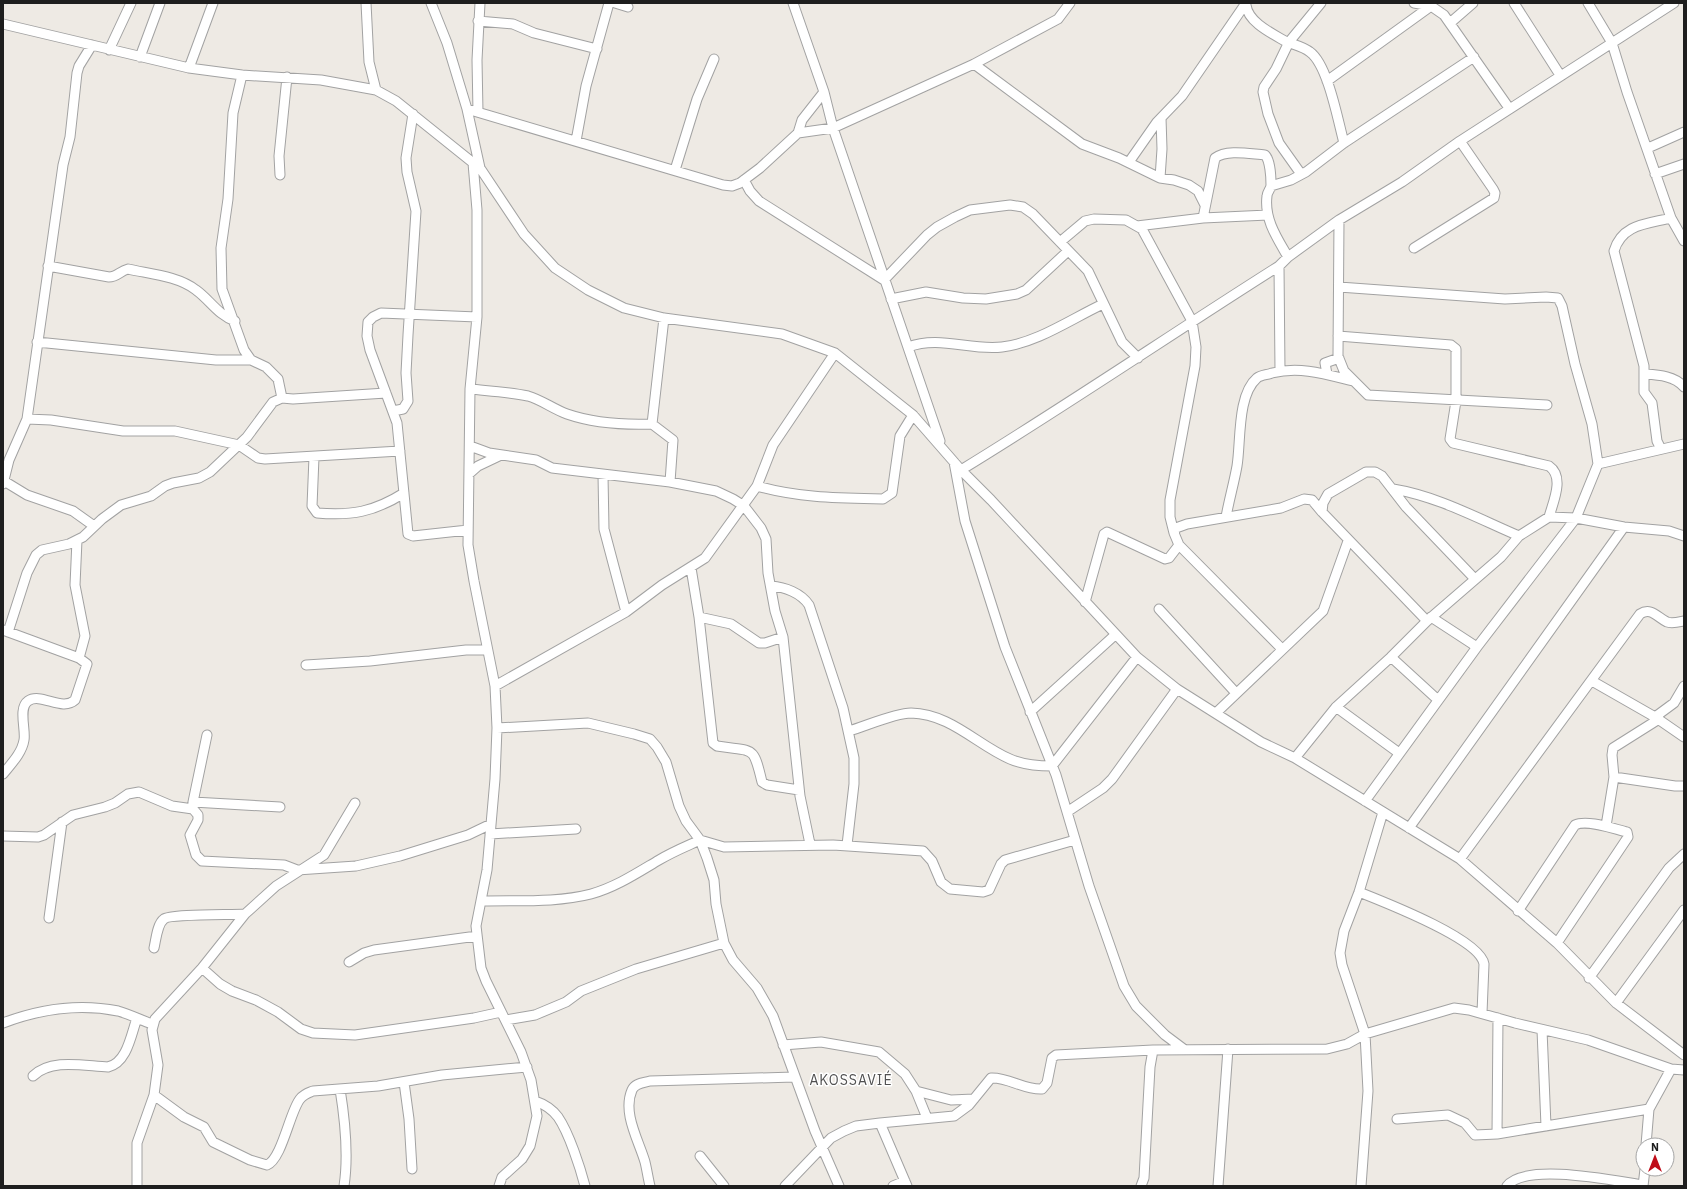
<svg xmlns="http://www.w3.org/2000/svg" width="1687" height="1189" font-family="'IBM Plex Sans',sans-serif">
<rect width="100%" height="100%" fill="#eeeae4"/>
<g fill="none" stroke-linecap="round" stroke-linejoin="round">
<g stroke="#a2a2a2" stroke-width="11">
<path id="minor" d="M366 3 369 62 376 90
M431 3 447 43 467 109 480 168 524 234 555 268 588 290 624 308 664 318 782 334 835 353 913 415 961 470 991 500 1137 657 1177 689 1261 742 1295 758 1460 859 1557 943 1616 1003 1684 1055
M615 3 628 7
M793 3 824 92 833 128 940 441
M1414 3 1431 6
M1514 3 1560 75
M1588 3 1612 43 1627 92 1671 218 1684 241
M1246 5C1248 22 1271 33 1285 41 1294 45 1303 46 1310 52 1328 65 1338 121 1344 143
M478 21 513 24 534 33 597 49
M1450 23 1473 3
M3 24 189 68 242 75 321 80 376 90 396 101 477 166
M109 50 131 3
M140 57 160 3
M974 64 1082 144 1119 158 1160 178 1174 180 1189 185 1198 191 1205 205
M189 68 213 3
M242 75 233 113 228 199 221 248 222 289 244 350 251 360
M1327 81 1431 6 1444 15 1509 108
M467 109 723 185 732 186 740 183 760 168 798 133 833 128 974 64 1058 19 1070 3
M478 112 477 60 480 3
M798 133 802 120 824 92
M576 141 586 86 609 3
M1648 148 1684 132
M1129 162 1157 122 1182 96 1246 3
M473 163 477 210V317L470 389 468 545 474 581 495 686 497 728 495 779 487 870 476 926 481 968 486 981 521 1052 531 1080 537 1116 530 1146 522 1159 502 1177 499 1186
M675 170 697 99 714 59
M1301 174 1279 143 1268 114 1263 92 1264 87 1276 69 1289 42 1321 3
M1655 174 1684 164
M280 175 279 156 287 77
M1160 178 1162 149 1161 118
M744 180 750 191 759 201 884 280 927 235 937 227 955 217 970 210 1010 205 1023 207 1033 214 1088 271 1122 342 1138 358
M1271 186 1291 180 1306 172 1344 143 1474 57
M1203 218 1215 158C1227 149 1250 154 1265 155 1270 160 1271 177 1271 185 1271 189 1267 192 1267 196 1264 219 1277 238 1288 257
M1339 220 1338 356 1344 371 1368 395 1547 405
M1137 226 1203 218 1268 215
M1060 242 1085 221 1094 219 1126 220 1142 229 1192 321 1196 347 1195 366 1170 500V517L1174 533
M1414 248 1494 198 1495 193 1493 189 1460 141
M48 266 109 277C117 277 120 271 128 269 150 274 178 276 196 290 210 300 218 315 235 321
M1279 266 1280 371
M1339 287 1505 299 1546 297 1558 298 1562 306 1575 364 1592 424 1598 464 1576 518 1477 647 1365 801
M891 299 926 292 963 298 986 299 1017 294 1026 290 1068 251
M1338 336 1451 345 1456 349V401L1450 439 1453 443 1549 466C1565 477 1553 502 1549 517
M37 342 216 360H251L266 367 278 379 282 398
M908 347C940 335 970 351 1002 347 1037 343 1071 319 1103 304
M1327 374 1325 363 1339 358
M1645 374C1659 375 1675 376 1684 387
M470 389C489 391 509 392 528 396 542 400 553 409 567 414 593 423 624 425 652 424L664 318
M393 411 403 409 408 401 406 373 408 335 416 211 407 172 406 158 413 114
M27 419 51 420 123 431H175L239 445 258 458 265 459 400 451
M652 424 673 440 670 482
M470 446 489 453 536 460 552 468 670 482 716 491 733 499 744 506 761 528 766 539 768 573 775 611 783 637 800 796 810 844
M1661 449 1657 441 1652 403 1644 392V366L1614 251C1622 224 1647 224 1671 218
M314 457 312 506 317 513C351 516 374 512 404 493
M954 462 965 521 1005 647 1056 775 1089 886 1124 986 1136 1006 1165 1035 1185 1050
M1598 464 1684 444
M961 470C1069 404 1173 333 1279 266L1288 257 1339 220 1402 182 1460 141 1674 3
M469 474 478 466 499 456
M603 475 604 529 626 612
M4 481 27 495 73 511 94 526
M3 484 9 460 27 419 63 165 70 137 77 73 79 66 92 45
M757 486C799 498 840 498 883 499L892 493 900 436 913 415
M1393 489C1437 496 1479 519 1519 536
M1226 517C1229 500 1234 483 1237 466 1241 442 1237 395 1257 378 1261 375 1267 375 1272 373 1300 366 1325 374 1353 381
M468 530 413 536 408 534 397 423 370 350 367 336 368 322 373 317 381 313 477 317
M77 540 75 585 85 636 79 658
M691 568 699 617 713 743 717 746C754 752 753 744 762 782L767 785 799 790
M771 586C785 587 801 593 809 605L843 708 854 758V784L847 845
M1085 602 1104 534 1107 532 1165 559 1169 558 1179 545
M1159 609 1236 693
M699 617 731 624 759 643H765L783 637
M1431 617 1477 647
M1427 621 1322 512 1323 503 1328 494 1366 472H1375L1382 476 1406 507 1474 578
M3 630 79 658 87 664 75 700C62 712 41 692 28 701 18 708 26 730 24 740 22 753 11 764 3 774
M8 632 27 573 36 555 42 550 69 544 83 537 102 519 121 505 151 496 165 486 173 483 199 478 210 472 247 437 273 402 282 398 293 399 386 393
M1282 649 1179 545 1174 533 1176 528 1187 524 1281 508 1304 499 1312 500 1322 512
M1391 657 1438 700
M306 665 370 661 466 650H487
M1592 681 1655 717 1684 737
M495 686 626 612 662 585 705 558 757 486 773 445 835 353
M1336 707 1399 753
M1030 712 1115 635
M1217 712 1323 611 1348 541
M1655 717 1674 703 1684 686
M497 728 588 723 634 734 650 739 657 747 666 762 679 806 686 821 700 840 707 858 714 880 716 904 724 943 733 960 757 988 773 1016 815 1131 839 1186
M849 731C866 726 895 713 911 713 951 714 977 745 1010 759 1024 765 1037 766 1052 766L1137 657
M207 735 193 802V809L198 815V820L190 835 196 855 202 861 284 865 297 870 356 866 400 856 468 835 491 824
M1295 758 1336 707 1391 657 1427 621 1501 557 1519 536 1549 517 1576 518 1624 527 1669 531 1684 536
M1614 777 1675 786H1684
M193 802 280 807
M1067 812 1103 788 1112 779 1177 689
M1606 826 1614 777 1612 755 1613 748 1659 719
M1409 828 1624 527
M490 834 576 829
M3 836 38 837 44 835 73 815 105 807 115 803 128 794 139 792 172 806 193 809
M700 840 724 847 833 845 923 851 932 861 941 882 950 889 983 892 989 890 1001 864 1005 860 1075 840
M1460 859 1640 614C1651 607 1657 617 1667 622 1672 624 1679 622 1684 621
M1359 892C1384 902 1480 939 1484 964L1482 1013
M482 901C518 900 556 903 591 894 616 887 637 873 659 860 672 852 687 846 700 840
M1518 911 1575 825C1587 819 1614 829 1627 832L1628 837 1557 943
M49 918 62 822
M154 948C156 940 157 924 164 919 170 914 232 915 245 914
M349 962 364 953 374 950 477 936
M202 968 220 984 232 991 256 1000 278 1012 301 1029 313 1033 355 1035 474 1018 501 1012
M1589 978 1669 868 1684 854
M1616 1003 1684 910
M506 1020 535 1015 566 1002 581 991 636 969 724 943
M3 1023C40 1009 78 1003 118 1011 129 1014 141 1020 152 1024
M1542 1030 1546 1126
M783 1045 821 1042 879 1052 905 1074 916 1091 927 1118
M33 1076C51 1058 84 1066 108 1067 127 1063 131 1035 137 1018
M404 1082 409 1119 412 1169
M340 1089C345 1120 349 1154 344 1186
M916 1091 951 1100 974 1099
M154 1095 184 1117 204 1127 213 1142 250 1160 267 1165C282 1159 290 1111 300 1099 304 1094 308 1093 313 1091L378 1086 442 1075 527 1067
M535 1101C544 1104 552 1109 558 1117 569 1133 580 1167 585 1186
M1397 1119 1448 1115 1465 1123 1475 1135 1497 1134 1649 1109
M880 1123 907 1186
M1497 1134 1498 1018
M1646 1145 1649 1109 1671 1069
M700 1156 724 1186
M137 1186V1143L154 1095 158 1065 152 1030 155 1019 202 968 245 914 276 886 324 855 355 803
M650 1186C648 1178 647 1170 645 1162 639 1141 622 1113 632 1090 635 1083 643 1083 650 1081L794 1077
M785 1186 831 1138 844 1131 856 1126 880 1123 954 1116 969 1105 991 1078C1008 1077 1024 1090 1042 1089L1047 1083 1052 1058 1056 1055 1153 1050 1327 1049 1347 1044 1365 1034 1454 1008 1469 1010 1515 1023 1588 1040 1671 1069 1684 1070
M893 1186 905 1181
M1141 1186 1144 1178 1150 1067 1153 1050
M1218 1186 1228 1049
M1361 1186 1368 1091 1365 1034 1342 965 1340 953 1344 931 1359 892 1383 812
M1507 1186C1525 1162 1615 1181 1643 1185
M1643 1186 1645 1169"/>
</g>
<use href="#minor" stroke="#fff" stroke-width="9"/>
</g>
<g text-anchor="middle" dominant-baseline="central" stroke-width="3" stroke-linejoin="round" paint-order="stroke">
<g font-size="14" letter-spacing="1" fill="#515151" stroke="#fff">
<text x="851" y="1080">AKOSSAVIÉ</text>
</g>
</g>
<rect width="1687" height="1189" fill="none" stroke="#1e1e1e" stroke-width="8"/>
<g transform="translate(1655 1157)"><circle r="19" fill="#ffffff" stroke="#a5a5a5"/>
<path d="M0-3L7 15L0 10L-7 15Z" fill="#bf0c19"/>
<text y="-6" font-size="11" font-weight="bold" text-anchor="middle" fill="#1e1e1e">N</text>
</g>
</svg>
